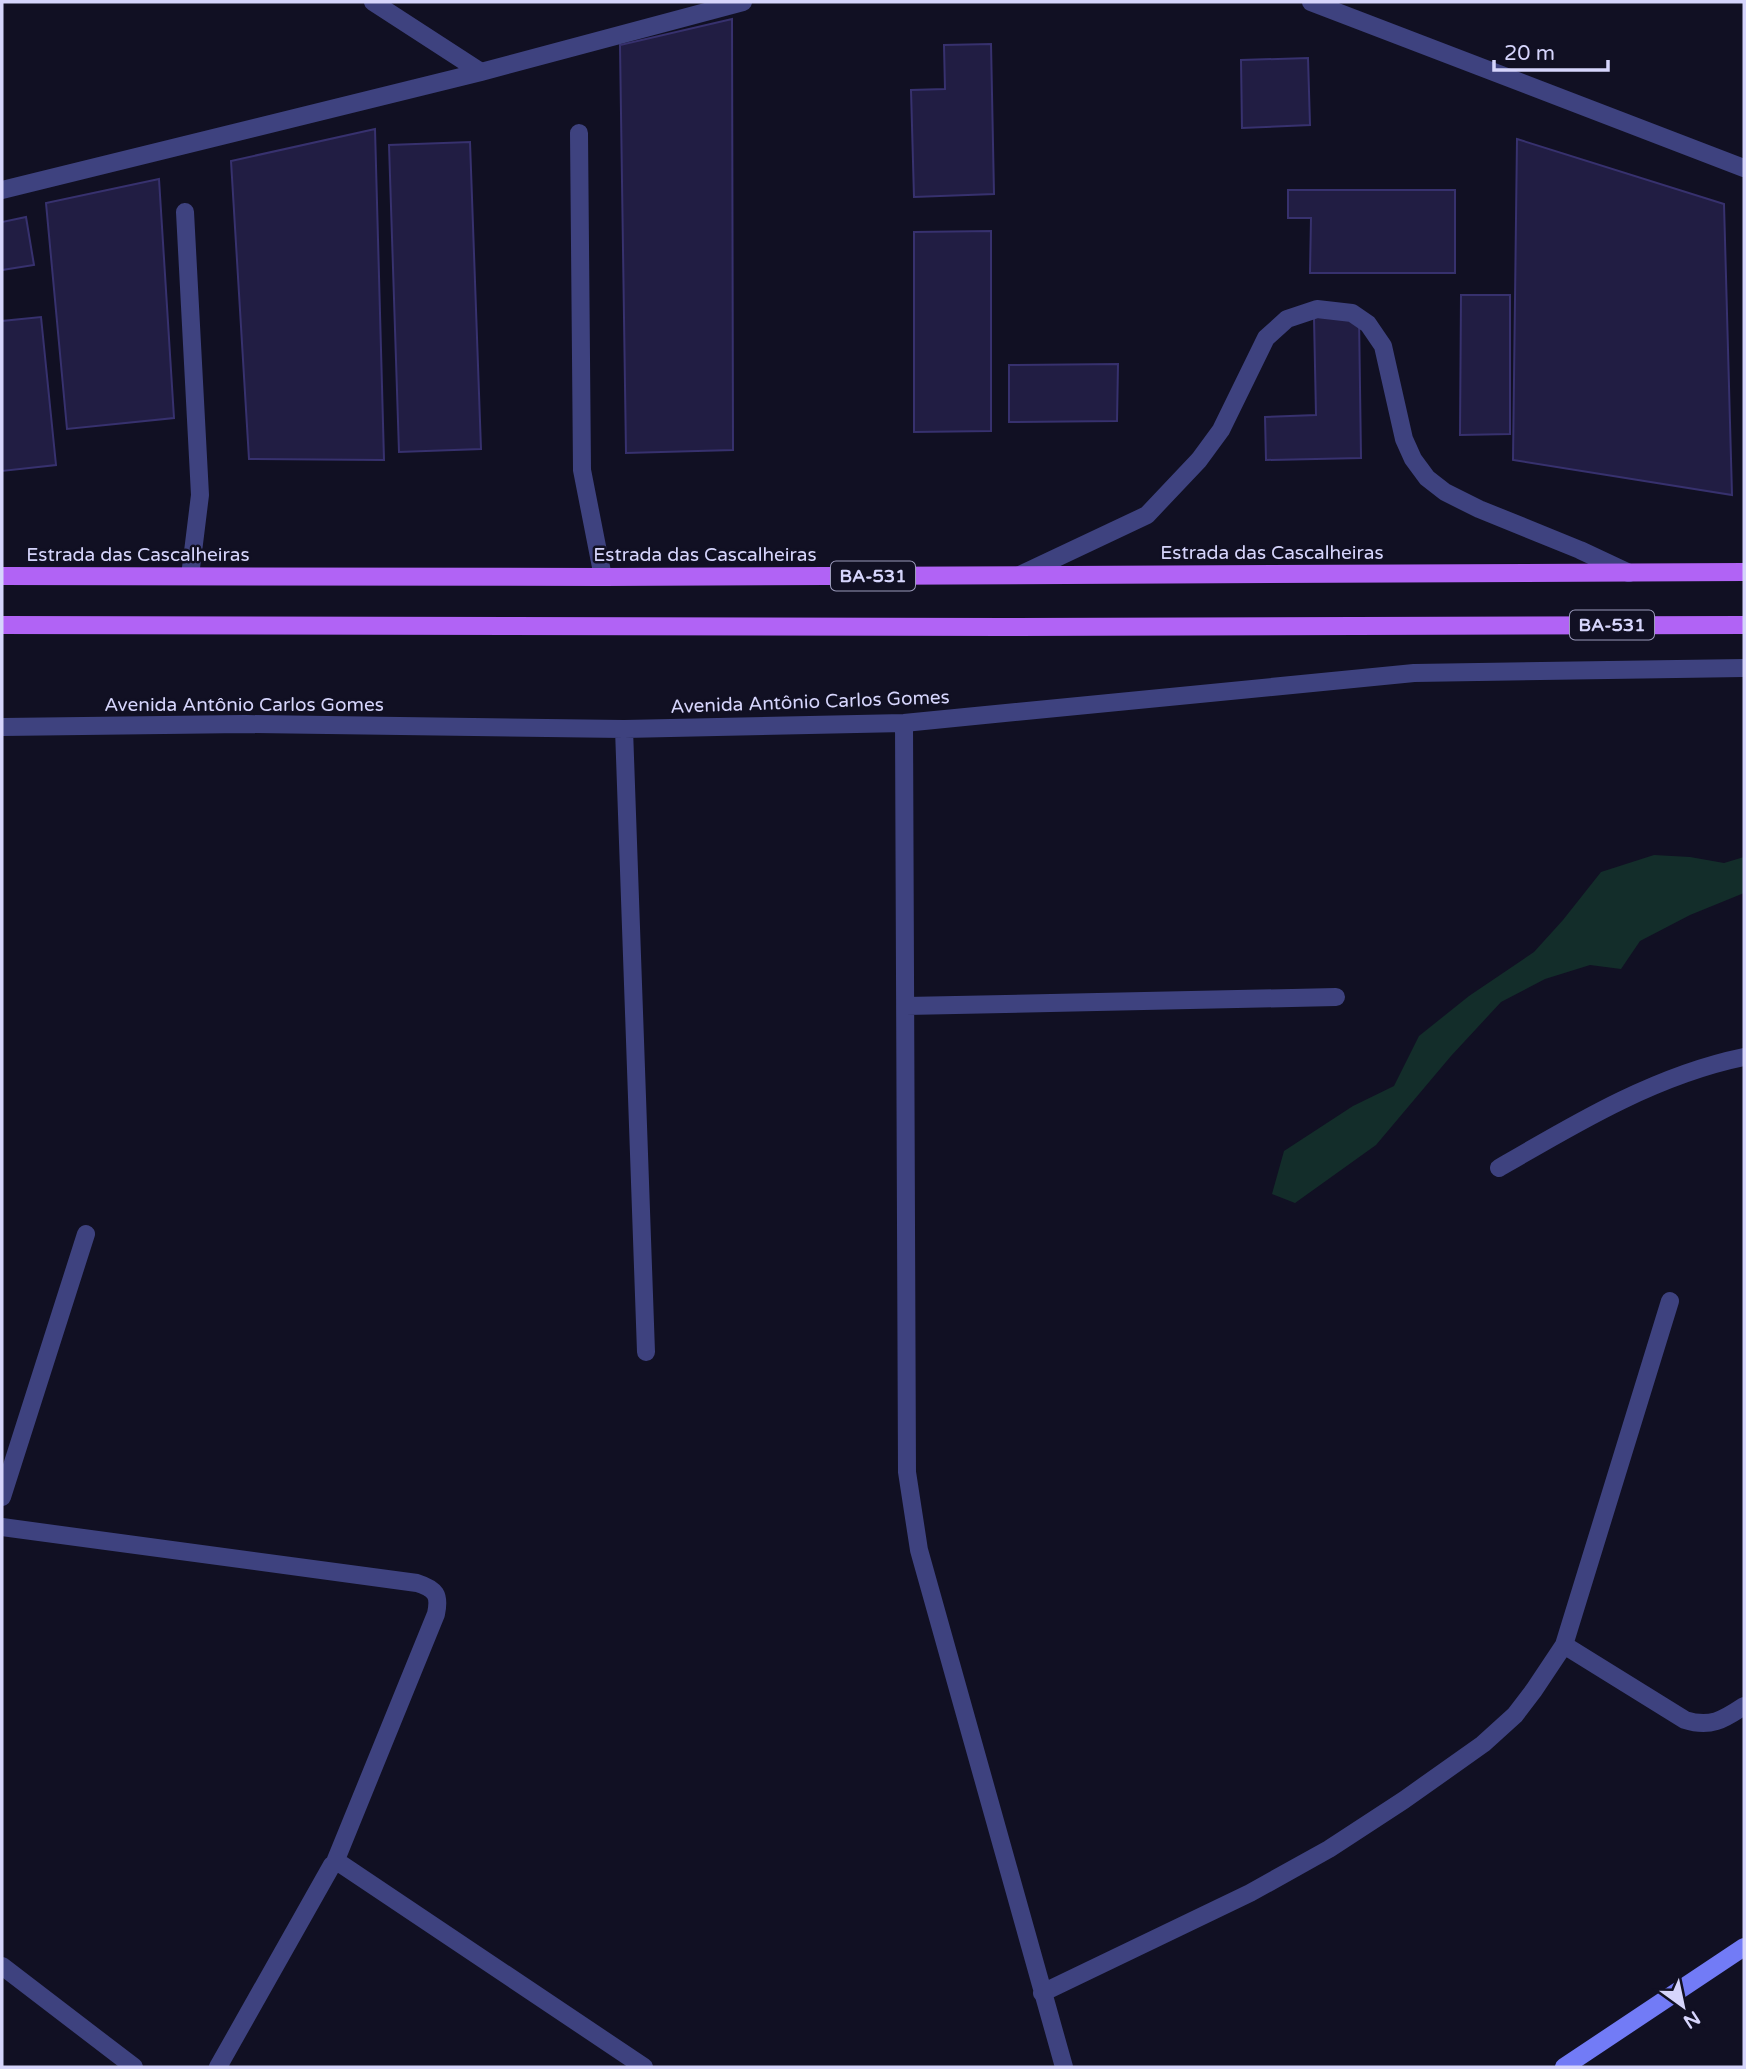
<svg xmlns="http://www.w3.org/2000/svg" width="1746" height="2069" font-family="'Varela Round',sans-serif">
<rect width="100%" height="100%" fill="#111023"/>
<path fill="#132d2a" d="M1654 855 1690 857 1724 863 1744 857V893L1690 915 1640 941 1621 969 1590 965 1545 979 1501 1002 1451 1056 1376 1145 1295 1203 1272 1194 1284 1151 1353 1106 1394 1086 1419 1036 1469 996 1534 952 1563 920 1601 872Z"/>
<path fill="#211d43" stroke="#37316e" stroke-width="2" d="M732 19 733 450 626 453 620 45Z
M991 44 994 194 914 197 911 90 945 89 944 45Z
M1308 58 1310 125 1242 128 1241 60Z
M375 129 384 460 249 459 231 161Z
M1517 139 1724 204 1732 495 1513 460Z
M470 142 481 449 399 452 389 145Z
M159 179 174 418 67 429 46 203Z
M1288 190H1455V273H1310L1311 218H1288Z
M26 217 34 265 2 270V222Z
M991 231V431L914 432V232Z
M1461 295H1510V434L1460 435Z
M1359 316 1361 458 1266 460 1265 417 1316 415 1314 317Z
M41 317 56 465 2 471V321Z
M1118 364 1117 421 1009 422V365Z"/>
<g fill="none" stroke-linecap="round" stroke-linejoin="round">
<path stroke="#3e427f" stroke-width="18" d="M579 133 582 470 603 577
M185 212 200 495 190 576
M1020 575 1147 515 1199 460 1221 430 1266 338 1287 319 1317 309 1352 313 1368 324 1383 346 1404 439 1413 459 1427 478 1445 492 1479 509 1580 550 1629 573"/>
<path stroke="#3e427f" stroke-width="18" d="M373 2 481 72
M1311 2 1744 168
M2 190 481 72 743 2
M904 723 907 1472 919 1550 1064 2067
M2 727 245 724 624 729 904 723 1414 673 1744 668
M624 729 646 1352
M906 1006 1336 997
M1499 1168C1576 1123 1656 1075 1744 1057
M2 1497 86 1234
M2 1527 417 1583C436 1589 440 1595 436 1614L335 1862
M1564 1645 1685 1720C1710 1728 1723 1720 1744 1706
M2 1966 134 2067
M1042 1993 1250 1893 1329 1849 1404 1800 1483 1744 1515 1715 1534 1690 1564 1645 1670 1301
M218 2067 332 1865 338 1862 644 2067"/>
<path stroke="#727bf6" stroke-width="18" d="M1564 2067 1744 1947"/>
<path stroke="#b163f5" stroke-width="18" d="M2 576 603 577 1744 572
M2 625 1005 627 1744 625"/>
</g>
<g text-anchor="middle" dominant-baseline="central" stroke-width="5" stroke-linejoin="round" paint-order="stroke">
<g fill="#111023" stroke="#9b9abb" stroke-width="2">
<rect x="831" y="561.5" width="84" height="29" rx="5"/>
<rect x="1570" y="610.5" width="84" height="29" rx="5"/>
</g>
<g font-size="18" font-weight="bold" fill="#d6d5fc">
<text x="873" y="576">BA-531</text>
<text x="1612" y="625">BA-531</text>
</g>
<g font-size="19" fill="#d6d5fc" stroke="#111023">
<text x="1272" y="553">Estrada das Cascalheiras</text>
<text x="138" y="555">Estrada das Cascalheiras</text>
<text x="705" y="555">Estrada das Cascalheiras</text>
<text transform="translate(810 702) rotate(-2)">Avenida Antônio Carlos Gomes</text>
<text x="244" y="705">Avenida Antônio Carlos Gomes</text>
</g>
</g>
<rect width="1746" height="2069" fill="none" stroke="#d6d5fc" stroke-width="7"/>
<g transform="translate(1683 2006) rotate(147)" stroke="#111023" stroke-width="5" paint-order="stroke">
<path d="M0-5L12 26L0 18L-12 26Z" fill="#d6d5fc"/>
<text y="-10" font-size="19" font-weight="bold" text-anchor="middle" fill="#d6d5fc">N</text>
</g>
<path d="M1494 60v10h114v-10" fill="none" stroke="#d6d5fc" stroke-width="3.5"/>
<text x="1504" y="60" font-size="21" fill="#d6d5fc" stroke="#111023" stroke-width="5" paint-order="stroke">20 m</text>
</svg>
